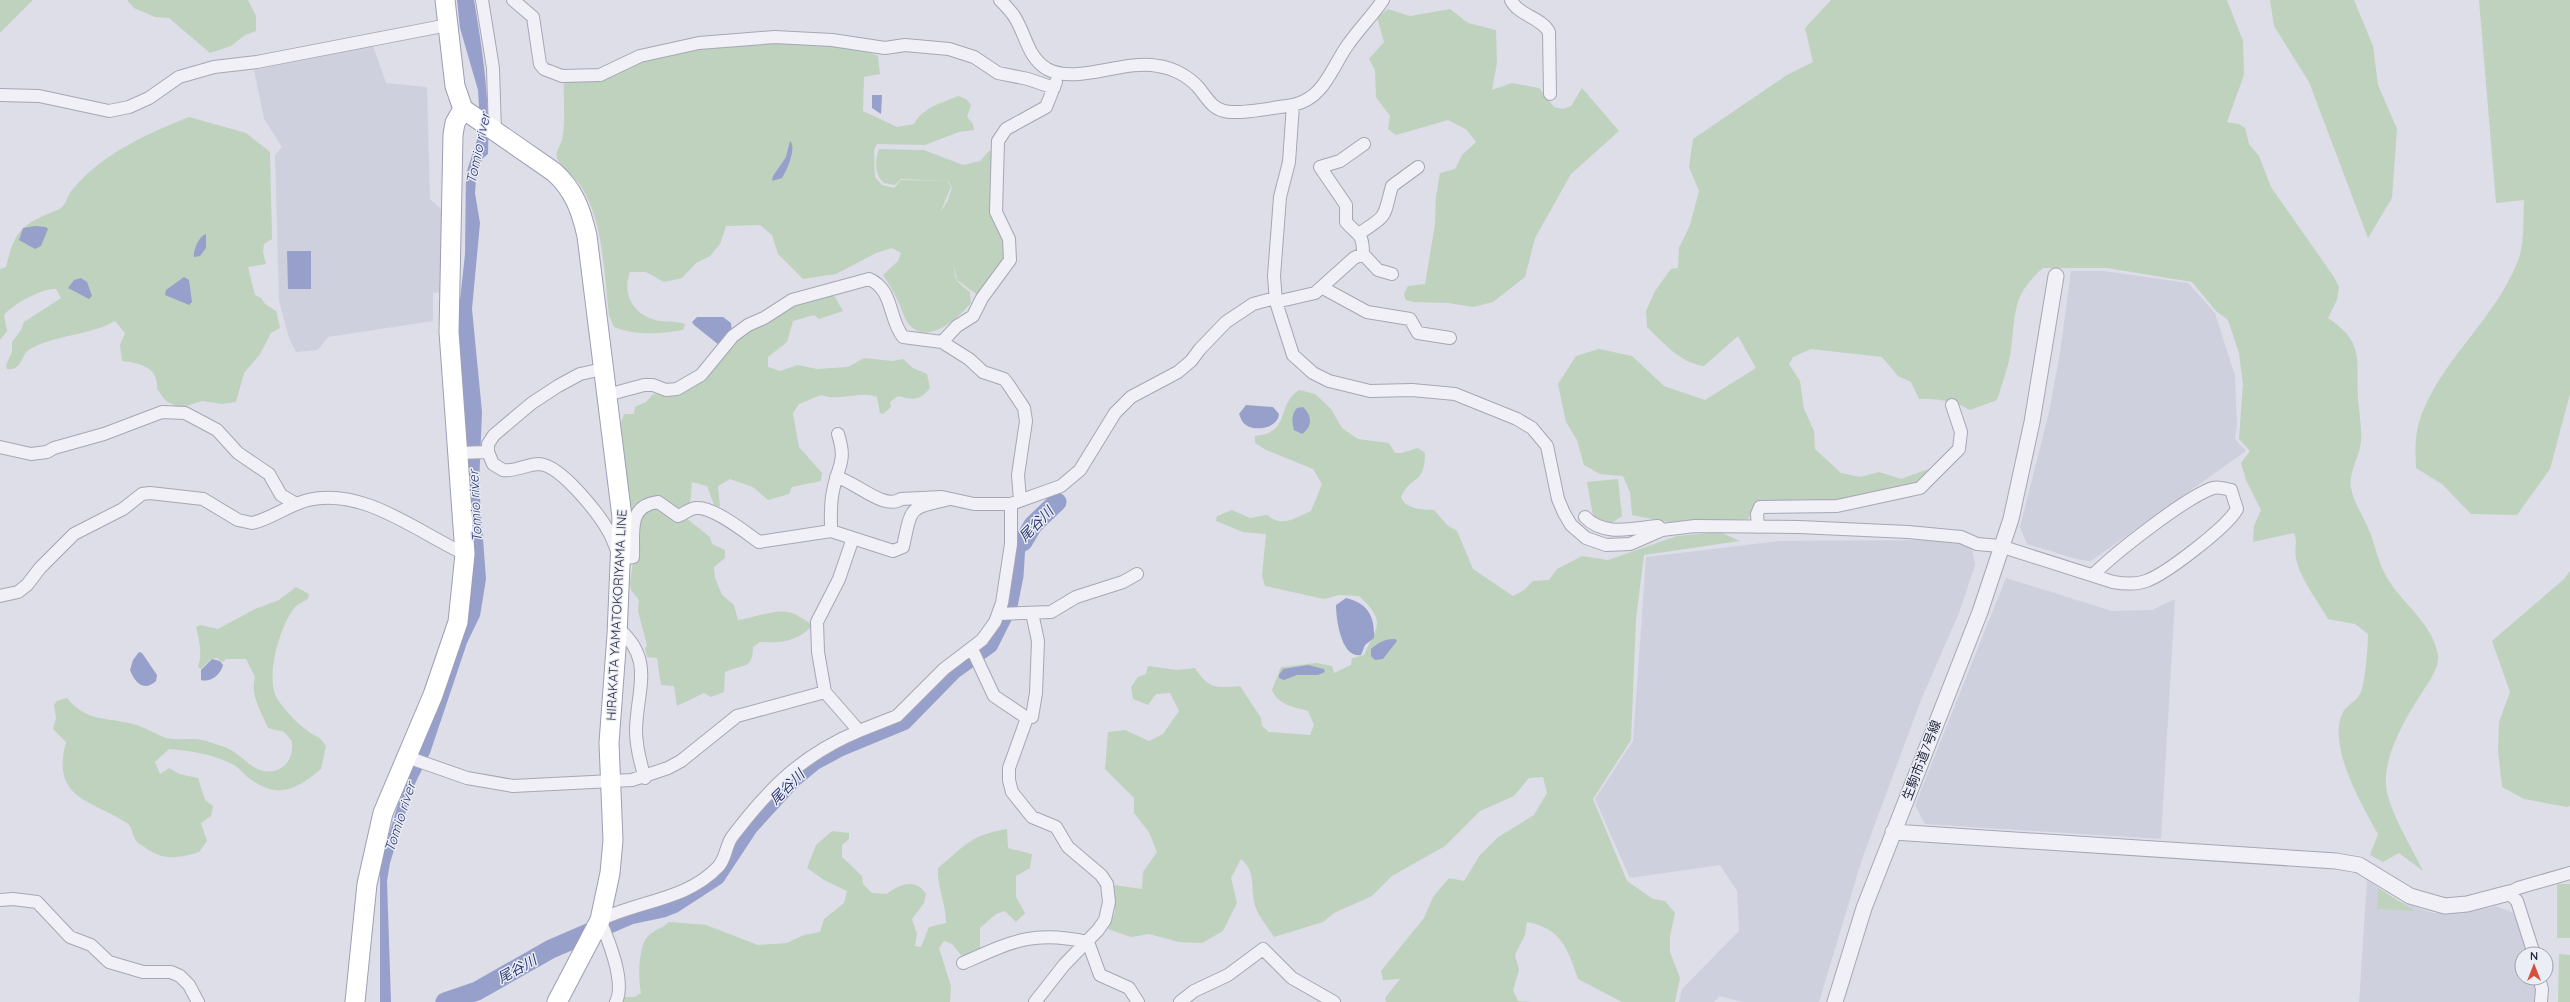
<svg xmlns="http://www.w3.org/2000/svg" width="2570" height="1002" font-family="Quicksand,'Noto Sans JP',sans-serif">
<rect width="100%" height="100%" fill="#dddee8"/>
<path fill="#cfd0dd" d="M373 46 386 83 427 87 430 199 443 211 441 292 433 293V321L328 337 318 350 296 352 289 338 279 301 275 155 282 147 264 119 254 70Z
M2071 271H2104L2188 283 2215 313 2235 376 2237 426 2235 439 2246 451 2091 561 2080 560 2027 544 2020 527 2049 412 2060 353Z
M1956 540 1971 544 1975 565 1959 613 1921 700 1862 859 1819 1002H1742L1720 996 1714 1002H1679L1682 989 1739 931 1737 891 1720 865 1630 878 1595 799 1633 741 1646 557 1780 541Z
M2006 578 2112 611 2152 610 2175 599 2161 839 1925 824 1915 805Z
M2367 880 2398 901 2433 913H2464L2496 906 2516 914 2528 954H2522V978H2534L2536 1002H2359Z"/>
<path fill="#bed2be" d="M0 0H33L0 33Z
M127 0H248L256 16V31L245 35 231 46 210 53 169 18 155 17 134 8Z
M1831 0H2227L2243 41 2244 75 2227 122 2239 124 2245 128 2249 144 2259 156 2271 187 2334 277 2339 287 2337 300 2328 318C2365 343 2356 359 2358 398 2359 412 2362 427 2361 441 2360 456 2348 473 2351 488 2354 503 2362 514 2368 528 2375 543 2377 560 2386 576 2400 602 2433 623 2438 655 2440 666 2429 682 2423 691 2406 717 2380 760 2387 793 2394 820 2411 846 2423 871L2399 853 2383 862 2370 855 2378 834C2362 805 2328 748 2342 714 2345 706 2356 702 2360 694 2365 687 2368 645 2368 634L2355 624 2328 619C2318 601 2300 579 2296 558 2294 549 2298 542 2294 533L2253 542 2254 526 2261 510 2246 480 2241 463 2250 451 2239 439 2243 384 2239 353 2228 320 2216 311 2192 282 2107 268H2043C2012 295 2016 312 2011 349 2009 366 2002 383 1997 400L1970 410C1954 400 1937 399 1919 399L1911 382 1898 376 1882 357 1811 349 1793 357 1789 364 1800 381 1804 409 1814 431 1815 449 1841 473 1860 477 1879 472 1901 479 1937 466 1920 482 1837 502 1759 500 1748 519 1668 522 1632 515 1630 492 1623 476 1600 474 1584 465 1577 440 1566 422 1558 384 1576 356 1599 349 1632 356 1664 386 1705 400 1756 368 1738 336 1704 366C1680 363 1664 343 1647 327L1646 311 1655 291 1671 269 1678 268 1679 248 1690 225 1699 191 1689 167 1693 139 1787 75 1813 62 1805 28Z
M2270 0H2354L2373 46 2378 85 2397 129 2392 198 2368 238 2309 82 2274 26Z
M2479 0H2570V394L2550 469 2517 515 2471 514 2442 484 2416 468C2415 449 2415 429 2423 411 2445 357 2495 318 2517 263 2525 246 2523 219 2524 200L2496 203Z
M1388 9 1410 16 1450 9 1468 23 1496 30 1497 63 1492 90 1512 83 1539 88 1554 107 1563 109 1571 106 1582 88 1619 131 1571 174 1535 238 1525 277 1493 302 1473 307 1449 303 1414 302 1406 300 1404 294 1408 286 1425 284 1435 224 1436 197 1440 173 1455 169 1462 155 1476 142 1467 130 1448 120 1396 135 1388 129 1390 116 1376 97 1375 70 1369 59 1384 42 1377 17Z
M769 41 850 45 878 56 880 74 864 77 863 111 897 127 914 124C923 107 942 103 958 96L966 99 971 105 967 117 973 124 974 130 959 132 925 145 877 144 874 150 875 177 882 185 894 188 901 180 947 181 951 187 940 213 948 200 952 187 948 181 901 179 895 185 884 183C874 175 875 160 879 149L924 150 963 165 980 161 989 151 994 150 1006 258 979 296 957 280 953 260C957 281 951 277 970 292L971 303C957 319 926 348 907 322 903 315 901 306 897 299 893 290 888 283 883 275L898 261 901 253 892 248 876 253 836 274 803 279 778 254 772 235 760 225 726 226 720 244 710 256 696 263 682 278 664 282 646 272H630C621 295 635 318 661 321 669 322 676 321 685 324L683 330C660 334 636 336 614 327L609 315C604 274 604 224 582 188 576 177 564 170 558 160 554 153 560 147 562 140 566 121 563 99 564 80L680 49Z
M189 117 246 133 270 152 272 239 264 244 263 252 266 264 248 267 255 295 261 298 265 304 276 311 280 328 271 333 260 354 244 373 236 402 223 404 202 401 180 408 166 401 157 389C159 367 140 363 122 361L120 345 125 333 115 321C89 336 57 334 30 349 20 355 23 371 7 369L6 365 12 352V342L21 330 24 322 61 298 56 289C42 288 13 304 4 315L7 331 0 340V269L6 267C13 240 16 228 43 216 48 213 58 211 62 207 67 202 68 194 73 189 103 153 147 134 189 117Z
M832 292 843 311 819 319 814 315 793 321 787 342 768 357V367L780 371 798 365 817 369 848 367 864 358 892 361 903 359 913 368 927 374 930 388C920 401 913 400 898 396L890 402 891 407 883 414 880 413 877 397C859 390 839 402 821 395L799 404 793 413 799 447 822 473 821 481 792 487 789 494 768 500 753 487 730 479 718 486 720 507 714 505 707 486 692 482C690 496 694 503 681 512L654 497 630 510 621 423 624 414H634L635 407 646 402 653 394 670 395 748 331 773 320 795 305Z
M1299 390 1315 394 1331 409 1342 428 1358 439 1389 443 1395 453H1402L1418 448 1425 453C1425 485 1411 475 1401 497 1406 510 1422 509 1434 510L1447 525 1457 531 1473 569 1513 596 1524 590 1533 581 1549 580 1557 569 1582 556 1608 560 1677 536 1720 532 1740 541 1644 555 1636 619 1631 740 1593 799 1627 881 1653 899 1665 901 1675 913 1670 936V952L1680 978 1675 1002H1622L1578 979C1568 949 1561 928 1527 922L1525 935 1515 955 1519 970 1513 990 1518 1001 1530 1002H1386L1385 998 1400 979 1383 980 1381 971 1424 918 1433 897 1449 878 1464 881 1480 855 1497 838 1534 815 1547 793 1543 777 1529 778 1514 796 1480 811 1445 846 1392 876 1372 896 1334 913 1323 922 1274 937C1269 928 1259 918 1256 908 1249 890 1258 873 1241 859L1231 878 1237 903 1223 931 1202 943 1179 942 1149 934 1131 937 1108 929 1115 912 1114 885 1142 889 1143 872 1157 852 1149 832 1134 813V798L1105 769 1108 732 1125 730 1149 741 1163 734 1179 711 1170 693 1156 694 1148 705 1133 699 1131 687 1138 677 1146 674 1148 666 1177 670 1195 668C1209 689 1215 688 1240 686L1261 718 1262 726 1269 732 1310 735 1314 725 1308 711C1294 707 1278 705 1272 690L1281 667 1317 663 1332 666 1334 673 1351 665 1352 658 1364 655C1377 626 1387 622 1359 596L1339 595 1324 599 1265 586 1262 576 1266 534 1243 532 1216 521 1217 516 1232 510 1250 518 1267 515C1283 528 1295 518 1311 511L1322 484 1313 469 1266 450 1255 443V436C1292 432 1275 406 1299 390Z
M1618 479 1622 516C1613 523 1605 526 1594 521L1587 482Z
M648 507 663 509 669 518H686L710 537 712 544 725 550V558L714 567 715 578 722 595 734 605 738 620C752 618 776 609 787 612 795 613 803 619 810 623L811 627C796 642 780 643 760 642L753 647C753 670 742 664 725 672L724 692 711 697 704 693 677 706 674 686 661 685 657 658 647 657 645 649 647 645 638 611 639 600 631 590 630 583 639 519Z
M2570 571V806L2567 807 2524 799 2502 787 2498 750 2499 722 2510 692 2492 641 2564 579Z
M296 587 309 594 308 599C304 601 298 604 295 607 280 625 264 679 278 700 286 711 297 724 308 731 317 738 319 735 326 746L321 769C298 788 281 799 253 781 246 777 241 769 234 765 213 754 192 751 169 749L155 762 160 774 169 768 179 774 198 778 205 800 213 806 211 816 201 823 207 841 199 852C180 858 165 861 147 849 143 846 137 843 135 839 132 834 132 826 127 823 89 799 51 799 66 742L53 729 56 718 54 705 57 701 67 698C87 722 105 717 133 724 145 727 155 734 166 738 179 741 193 737 206 741 215 744 227 747 234 752 248 761 255 774 274 771 289 767 293 755 292 741L284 732 268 728C261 711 250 695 255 677L246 659H226L223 662 217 658 211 659 201 669 198 667C203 654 199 640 196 627L200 625 218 629 255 609 279 600Z
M1007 829 1008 848 1032 854 1030 868 1016 876V897L1025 913 1016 922 1005 911 996 914 980 928V950L967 956 961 955 952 944 944 941 939 948 951 986 950 1002H621L624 997H635L641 993C638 980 638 946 648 936 654 930 663 928 669 922L706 925 758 945 787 943 804 935 820 932 824 919 844 903 847 891 824 880 807 868 816 845 832 831 849 833V839L842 845V857L862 876 863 884 872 893 887 894C900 884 916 878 926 894L924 903 912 919 917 934 915 946 921 947 929 927 946 923C946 902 937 889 938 868 965 846 970 835 1007 829Z
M2557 884H2570V938H2557Z
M2378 888 2415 911 2377 909Z
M2559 954 2570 955V1002H2558Z"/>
<path fill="#96a0ca" d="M457 0H474C483 53 490 100 488 154L482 159 476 179 475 193 480 223 472 309 482 412 479 485 486 579 480 616 467 643 430 753 413 788 390 863 387 881 391 1002H380V864L474 551 458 319 465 254 466 174 477 140 479 106 478 90 460 28Z
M872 95H882L881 114 872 108Z
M790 141C797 147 787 171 782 178L772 181 773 176 786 157Z
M35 226 46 227 48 229 41 246 35 249 19 240 23 228Z
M206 234V248L200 256 194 257C193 250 199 236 206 234Z
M287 251H311V289H288Z
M184 277 189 280 192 302 189 305 165 295 166 290Z
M81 278 87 282 92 296 89 299 68 288 74 280Z
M697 317H723L731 323 732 333 719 345 694 325 692 322Z
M1246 405 1273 407 1279 414C1278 428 1255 432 1246 425 1242 423 1241 418 1239 414Z
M1303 407C1313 416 1312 427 1302 434L1294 430C1292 423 1291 414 1297 408Z
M1346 598C1368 603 1375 617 1374 638L1365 645 1361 655C1341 659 1336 618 1336 605Z
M1395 639 1397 641 1383 659 1375 660 1371 656V649C1379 642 1385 639 1395 639Z
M139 652 142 653 157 675 156 681C144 692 135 683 130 670L133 660Z
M212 659 220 661 223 665C221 674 211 683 201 680V670Z
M1308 665 1324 669 1325 672 1318 675H1297L1284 680 1279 678V675L1283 669Z"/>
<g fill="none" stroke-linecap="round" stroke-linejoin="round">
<path stroke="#96a0ca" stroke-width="19" d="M445 1002 477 991 551 949 630 915 663 908 673 904 716 876 749 826 792 779 814 761 840 747 903 721 953 670 989 644 1008 606 1014 576 1016 544 1023 542 1033 525 1057 502"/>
<g stroke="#a6a7b5" stroke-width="14">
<path id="minor" d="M482 0 493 68 495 131
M513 0 533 17 540 64 544 69 562 76 600 75 640 56 699 43 775 37 832 40 885 48 905 45 949 49 974 57 998 73 1028 79 1054 88
M1000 0C1005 5 1010 10 1014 16 1026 34 1027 57 1047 69 1077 85 1123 59 1158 66 1173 68 1188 76 1198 87 1206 96 1211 108 1224 111 1237 115 1278 107 1293 105L1289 162 1280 197 1274 276 1276 302 1293 355 1313 373 1329 381 1370 391 1412 390 1455 394 1517 419 1532 428 1547 446 1558 499 1564 513 1571 525 1586 538 1606 545 1630 544 1662 530 1695 526 1799 527 1908 532 1961 537 1977 544 2000 546 2113 582C2124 584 2135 585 2146 581 2166 574 2227 527 2237 509L2231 490C2225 489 2219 486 2213 488 2186 497 2115 553 2094 574
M1511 0C1519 16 1541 17 1549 32L1550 94
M0 95 39 96 109 111 129 107 149 98 179 77 214 67 257 62 448 25
M1293 105C1324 98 1331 69 1347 46 1358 30 1372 16 1383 0
M1360 233C1389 214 1383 218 1392 186L1418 167
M1363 254 1378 270 1392 274
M1323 288 1367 312 1410 319 1418 333 1450 338
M1276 302 1315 293 1354 258 1363 254C1363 232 1358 236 1346 222V205L1320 167 1340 161 1364 144
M942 342 957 326 973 316 982 298 1010 260 1009 239 996 212 998 141 1006 129 1046 107 1056 82
M603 369 580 374 558 386 532 403 494 435 488 444V452L493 464 503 470C515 472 527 464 539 464 561 465 600 515 610 534 614 542 617 551 620 559L633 557C634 532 627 506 658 502L678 516C685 514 690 507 698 508 715 508 745 532 759 542L831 531 893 551 903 547C912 504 909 509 950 499
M607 395 644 385H653L666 390 677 389 701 375 733 336 748 325 764 318 792 300 869 279C894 290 888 318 903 337L942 342 969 359 983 372 1004 379 1008 384 1024 408 1026 421 1018 475 1020 500
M0 447 31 454 47 452 54 448 104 434 162 412 185 413 217 430 238 453 269 474 281 495 296 504
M458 453 488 452
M836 477C855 481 884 511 901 499L942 497 974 504H1011L1061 486 1080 470 1115 413 1131 397 1178 372 1191 361 1200 349 1226 322 1253 304 1275 298
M1585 517C1604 537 1633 528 1658 526L1662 530
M1758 527 1757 514 1760 507 1837 506 1920 488 1959 449 1961 432 1952 405
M831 531C831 518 830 504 833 491 838 465 847 462 838 434
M0 596 18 592 27 585 40 568 74 534 123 509 142 494 150 493 203 499 238 520 252 523C271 519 288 505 308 500 364 487 417 532 465 554
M998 614 1051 612 1076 597 1123 582 1137 574
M618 628C655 660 637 688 636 730 636 746 640 762 645 778
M972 649 994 696 1027 718 1009 768V780L1012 792 1032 817 1056 827 1068 847 1101 875 1107 884 1109 902 1105 920 1098 930 1064 965 1035 1002
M825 692 818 652 817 622 839 579 853 538
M1032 717 1036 693 1038 641 1032 613
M859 731 897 716 944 669 982 640 995 622 1002 603 1011 544V504
M407 757 467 778 513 786 632 780 668 768 681 761 737 716 825 692 859 731C802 755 769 788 732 837 726 845 726 859 718 867 687 900 638 901 600 920 608 939 626 982 616 1002
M0 900 13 899 37 902 70 937 91 945 109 962 143 972H171L180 976 189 985 198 1002
M2534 954 2517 901 2509 893 2518 888 2570 873
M963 963C1013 941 1033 930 1088 942L1100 975 1129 988 1138 1002
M2539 978 2542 989 2541 1002
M1180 1002 1194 991 1228 975 1263 949 1292 978 1334 1002"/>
</g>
<g stroke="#a6a7b5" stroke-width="17">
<path id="tertiary" d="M1893 832 2336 861 2359 865 2410 896 2445 906 2467 904 2509 893
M1835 1002 1864 908 1980 612 2011 519 2032 422 2056 276"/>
</g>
<g stroke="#9c9fb4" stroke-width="21">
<path id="primary" d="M445 0 455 86 463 109 554 172C574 190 581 210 587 236L622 517 617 635 609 743 613 840 610 873 600 920 557 1002
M355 1002 367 884 383 813 433 695 458 622 465 554 449 332 453 135 455 123 463 109"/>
</g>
<use href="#minor" stroke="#f0f0f6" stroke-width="12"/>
<use href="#tertiary" stroke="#f0f0f6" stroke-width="15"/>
<use href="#primary" stroke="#fff" stroke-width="19"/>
</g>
<g text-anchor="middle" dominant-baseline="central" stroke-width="3" stroke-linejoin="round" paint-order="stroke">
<g font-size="13" fill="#26283f" stroke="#eceef5">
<text transform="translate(616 615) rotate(-87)">HIRAKATA YAMATOKORIYAMA LINE</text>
<text transform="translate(1921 760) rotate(-69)">生駒市道7号線</text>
</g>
<g font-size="14" font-style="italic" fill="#2e3975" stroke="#eceef5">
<text transform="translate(478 148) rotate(-78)">Tomio river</text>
<text transform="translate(475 506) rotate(-93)">Tomio river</text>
<text transform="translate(1036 524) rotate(-46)">尾谷川</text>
<text transform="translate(787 787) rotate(-45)">尾谷川</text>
<text transform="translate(400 817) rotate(-72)">Tomio river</text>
<text transform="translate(517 969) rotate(-29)">尾谷川</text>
</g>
</g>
<g transform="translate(2534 966)"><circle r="19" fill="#eceef5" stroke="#9d9fac"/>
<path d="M0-3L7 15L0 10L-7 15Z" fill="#d54f3a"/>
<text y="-6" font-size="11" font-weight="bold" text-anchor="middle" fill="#26283f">N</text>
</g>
</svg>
